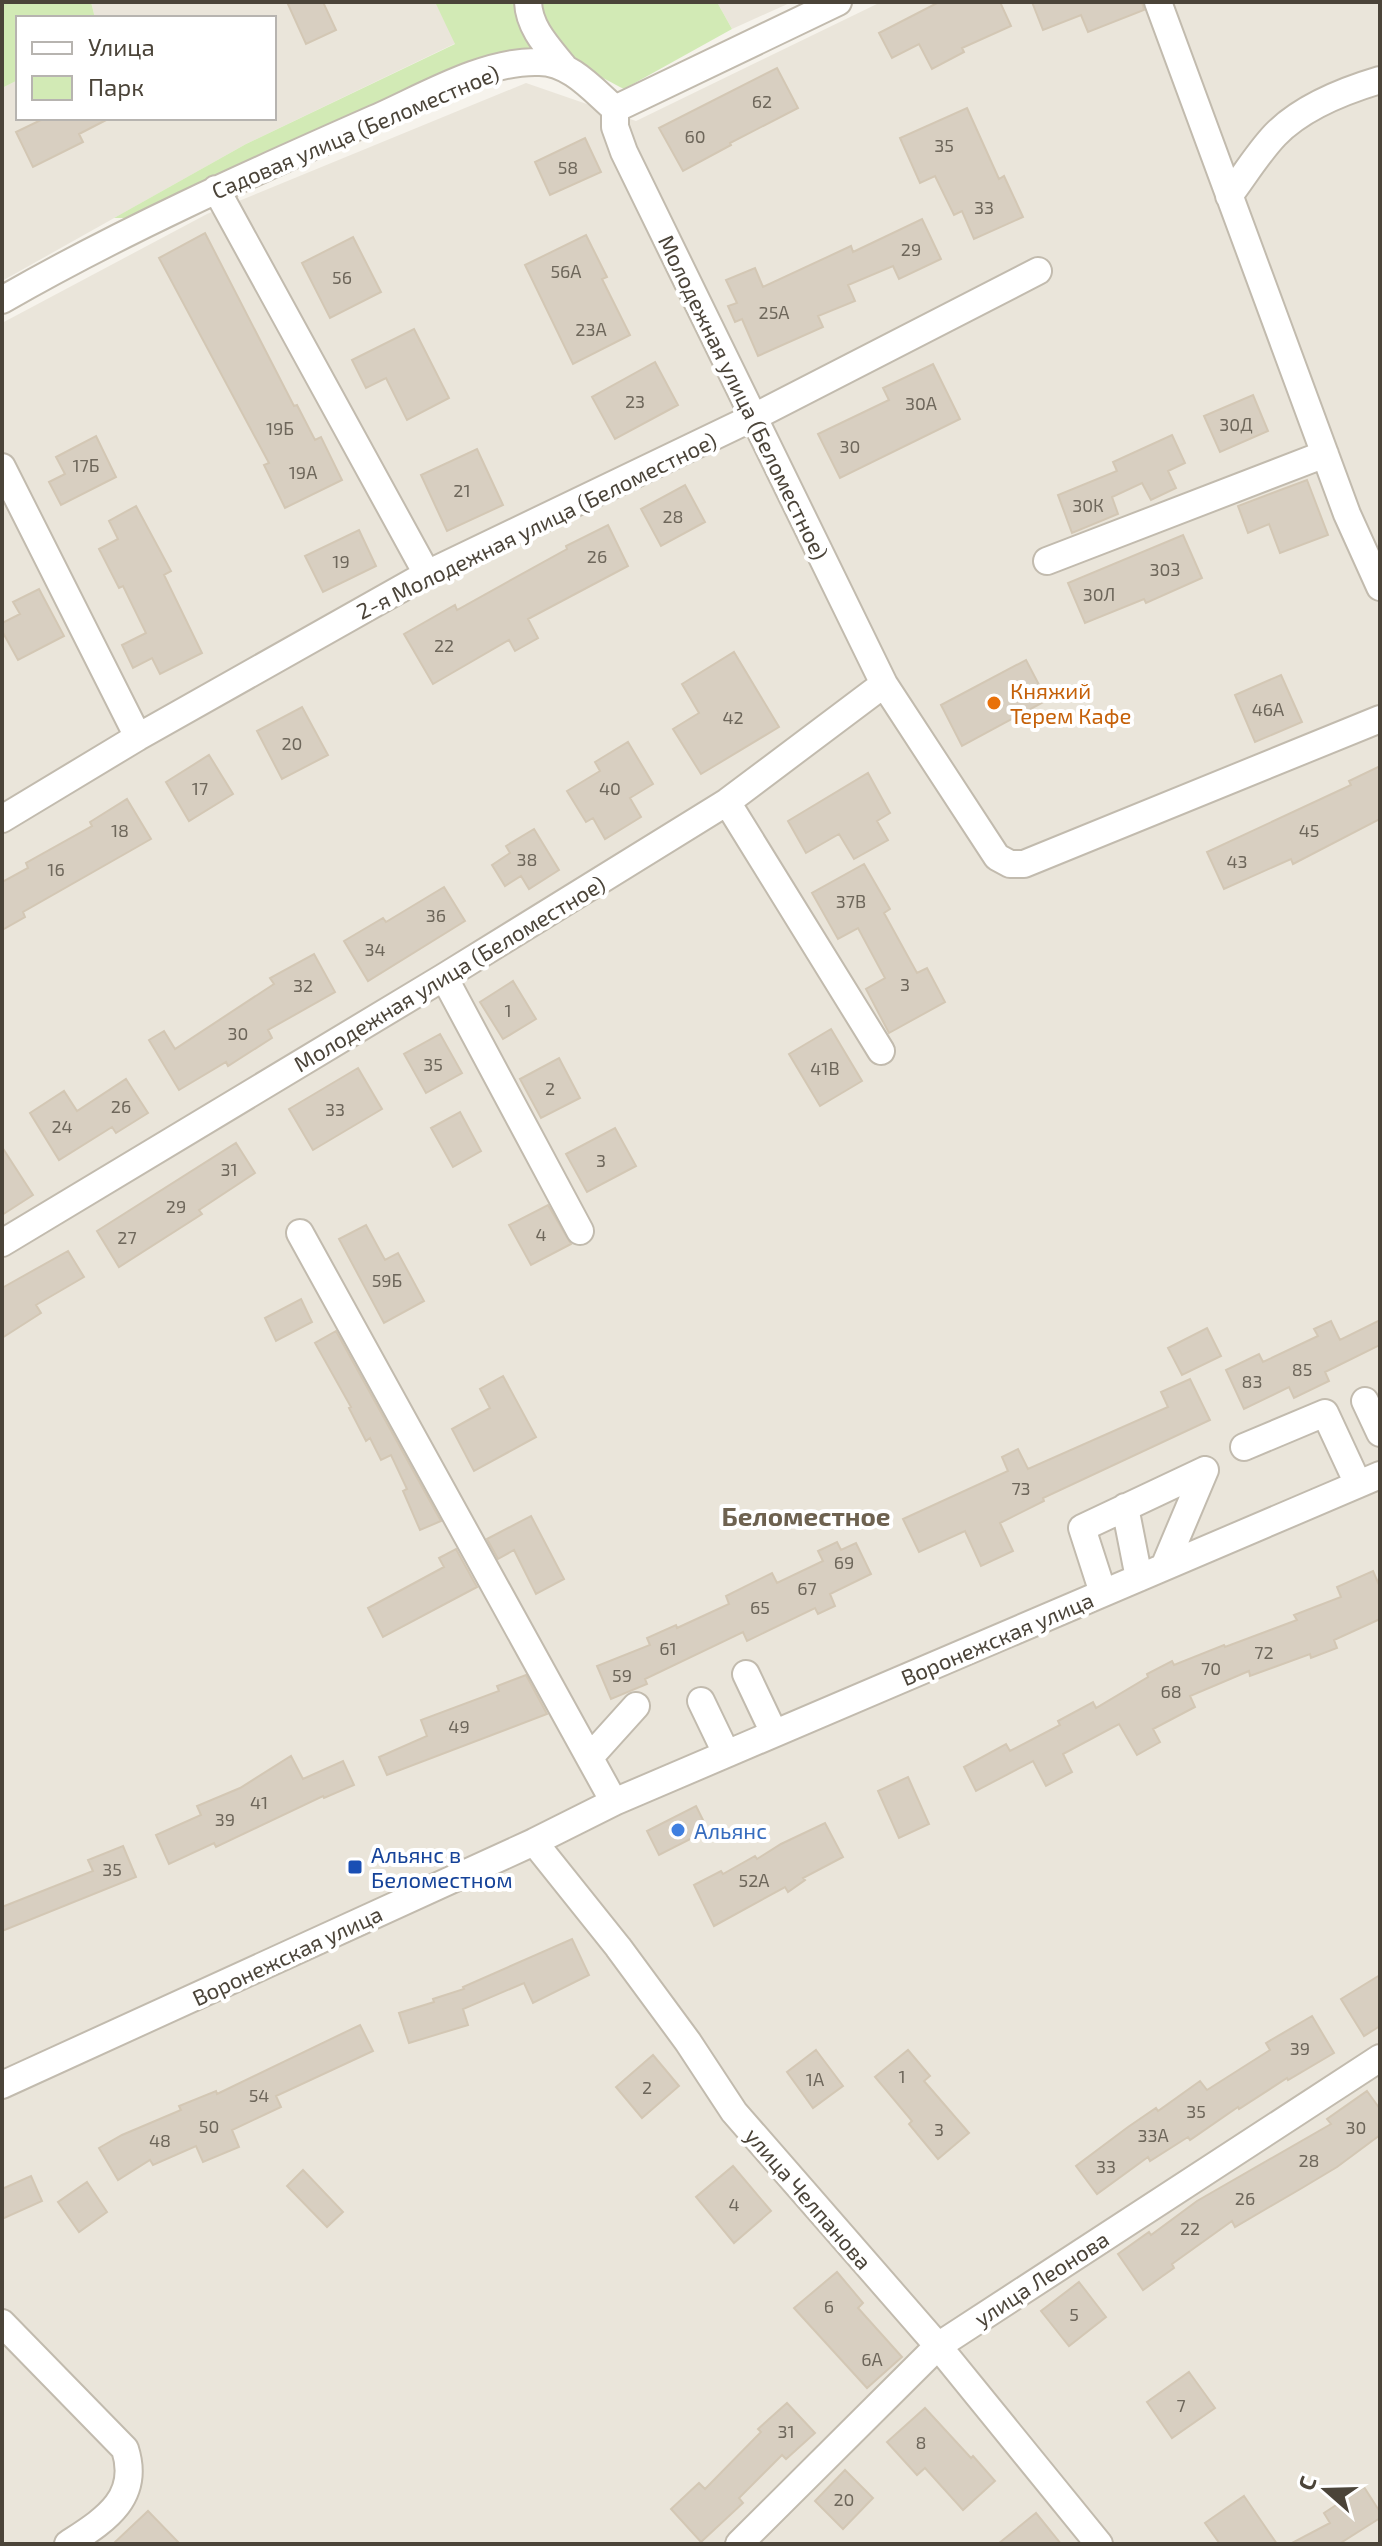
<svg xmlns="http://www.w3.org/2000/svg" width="1382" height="2546" font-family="'Exo 2',sans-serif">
<rect width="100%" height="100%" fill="#f6f3ec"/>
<path fill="#eae5da" d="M91 2H435L456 43 246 144 2 281V88L18 80V118H274V18H95Z
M717 2H792L732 29Z
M881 2H1380V2544H2V323L207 214 526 83 636 121Z"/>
<path fill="#d2eab5" d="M2 2H91L95 18H18V80L2 88Z
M435 2H528L564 67 514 64 157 218H114L246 144 455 44Z
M535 2H717L732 29 624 89C577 64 554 56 535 2Z"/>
<path fill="#d8cfc1" stroke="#d3c7b4" stroke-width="2" d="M287 2H323L336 30 306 44Z
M939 2H1000L1011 26 962 48 964 52 932 69 919 44 892 58 879 33Z
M1032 2H1142L1144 10 1088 32 1081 15 1043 30Z
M777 68 798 108 730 143 731 145 683 171 659 128Z
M967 108 999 179 1004 176 1023 217 974 239 962 211 954 215 935 176 920 183 900 138Z
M45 118H110L79 134 83 142 33 167 16 132Z
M585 138 601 172 550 195 535 162Z
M922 219 941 259 899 279 893 266 848 285 855 301 818 316 823 327 758 356 742 319 735 322 728 306 737 303 726 280 755 268 763 287 851 246 853 252Z
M205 233 294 406 297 405 315 440 321 437 342 480 285 508 264 465 269 463 159 258Z
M586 235 607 277 602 279 630 335 573 364 525 265Z
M353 237 381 292 330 318 302 263Z
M414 329 449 398 407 420 386 378 366 388 352 360Z
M655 362 678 405 615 439 592 397Z
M933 364 960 419 840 478 818 434 889 400 883 388Z
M1253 395 1268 431 1220 452 1204 416Z
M1172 435 1185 463 1168 471 1176 488 1151 500 1142 483 1112 497 1118 514 1072 533 1058 495 1117 471 1113 462Z
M96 436 116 477 61 505 49 482 65 474 56 457Z
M477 449 503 505 447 531 421 475Z
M1307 480 1328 535 1280 553 1269 524 1248 533 1238 506Z
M685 485 705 522 661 546 641 509Z
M136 506 171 571 164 575 202 653 160 674 152 658 133 668 122 645 146 633 123 586 119 588 99 549 118 539 109 521Z
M608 525 628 566 528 619 538 638 515 651 509 640 433 684 404 634 455 605 457 610 567 549 566 546Z
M359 530 376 566 323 592 305 556Z
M1183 535 1202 578 1146 603 1144 599 1085 623 1068 583Z
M39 589 64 636 18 660 2 631V623L20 614 13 602Z
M734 652 779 727 701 774 673 729 699 713 682 684Z
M1026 660 1047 700 962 746 941 705Z
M1281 675 1302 722 1255 742 1235 695Z
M302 707 328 755 282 779 257 731Z
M628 742 653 784 630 798 641 817 605 839 593 818 586 822 567 791 600 771 595 762Z
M209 755 233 794 189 821 166 782Z
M1380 766V819L1293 864 1291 859 1224 889 1207 852 1351 785 1349 781Z
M868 773 890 813 877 821 888 840 854 859 839 834 806 853 788 821Z
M127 799 151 839 23 912 25 917 2 930V882L28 868 26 863 92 826 90 822Z
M534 829 559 870 529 889 521 876 505 886 492 865 510 853 506 846Z
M864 864 890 909 884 913 917 973 927 968 945 1002 889 1033 866 989 885 978 858 928 838 939 812 893Z
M444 887 465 921 368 981 344 941 383 918 386 922Z
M314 954 335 992 268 1030 272 1038 228 1066 226 1062 179 1090 149 1040 164 1031 175 1049 274 984 270 978Z
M513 981 536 1019 503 1039 480 1002Z
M831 1029 862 1081 820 1106 789 1054Z
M440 1034 462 1073 426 1093 404 1054Z
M559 1058 580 1098 541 1118 520 1079Z
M358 1068 382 1109 313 1150 289 1109Z
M126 1079 148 1113 116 1133 112 1127 59 1160 30 1113 64 1091 77 1111Z
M460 1112 481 1151 453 1167 431 1128Z
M615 1128 636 1166 587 1192 566 1154Z
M236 1143 255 1173 199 1210 202 1214 119 1267 97 1231Z
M2 1147 33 1195 2 1215Z
M548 1205 571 1244 531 1265 509 1225Z
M366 1225 385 1260 398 1253 424 1301 384 1323 339 1239Z
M68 1251 84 1277 36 1305 41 1313 2 1338V1288Z
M301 1299 312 1322 276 1341 265 1318Z
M1380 1320V1345L1325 1372 1329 1381 1294 1398 1289 1387 1244 1409 1226 1370 1259 1354 1263 1362 1318 1336 1314 1329 1331 1321 1340 1340Z
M1207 1328 1221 1356 1182 1375 1168 1348Z
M336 1331 441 1521 420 1530 403 1491 407 1489 391 1455 381 1460 370 1438 366 1441 349 1408 351 1407 315 1343Z
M503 1376 536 1437 474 1471 452 1429 490 1408 480 1389Z
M1190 1379 1210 1420 1043 1498 1044 1501 1000 1523 1013 1551 981 1566 965 1531 919 1552 903 1519 1008 1471 1002 1457 1018 1449 1028 1469 1168 1407 1161 1392Z
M531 1516 564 1579 536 1594 514 1550 498 1559 487 1539Z
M837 1542 841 1550 856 1543 871 1574 830 1594 835 1606 818 1614 815 1608 747 1641 743 1632 645 1679 647 1684 611 1699 597 1666 650 1645 647 1638 676 1625 677 1628 729 1604 726 1596 772 1573 777 1583 823 1561 818 1551Z
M456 1549 477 1587 383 1637 368 1608 444 1567 439 1558Z
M1373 1571 1380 1587V1619L1334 1640 1337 1648 1311 1658 1310 1654 1250 1676 1249 1671 1190 1696 1195 1707 1153 1729 1160 1742 1137 1755 1119 1724 1063 1754 1072 1772 1046 1786 1033 1761 976 1791 964 1767 1006 1744 1010 1751 1060 1725 1058 1721 1093 1702 1096 1708 1148 1677 1147 1674 1172 1661 1174 1665 1224 1645 1225 1647 1297 1620 1294 1615 1341 1597 1337 1587Z
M526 1675 547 1714 387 1775 379 1757 427 1736 421 1720 499 1691 497 1686Z
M291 1756 303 1779 343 1761 354 1785 324 1798 323 1796 216 1847 214 1843 169 1864 156 1835 201 1815 197 1806 240 1788Z
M908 1777 929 1824 899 1838 878 1791Z
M696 1806 708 1830 659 1855 647 1831Z
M825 1823 843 1857 803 1878 805 1880 788 1892 785 1887 714 1926 694 1885 721 1871 723 1874 755 1856 757 1859 781 1844Z
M123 1846 136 1877 2 1931V1907L93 1871 88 1860Z
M572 1939 589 1975 533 2003 524 1983 463 2009 468 2025 409 2043 399 2013 434 2002 433 1999 464 1989 463 1987Z
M1380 1975V2026L1364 2036 1341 1999Z
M1312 2016 1334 2053 1288 2080 1287 2078 1239 2109 1238 2107 1190 2140 1188 2137 1150 2161 1148 2157 1097 2194 1076 2166 1128 2127 1156 2108 1158 2111 1200 2081 1207 2090 1270 2050 1266 2043Z
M360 2025 373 2051 276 2096 281 2107 232 2130 239 2147 203 2162 196 2146 153 2165 150 2160 118 2180 99 2148 122 2135 181 2110 179 2106 216 2091 217 2094Z
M816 2050 843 2086 813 2108 787 2072Z
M908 2050 930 2076 924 2081 969 2133 938 2159 909 2124 912 2121 875 2077Z
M653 2055 679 2086 642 2118 616 2087Z
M1367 2091 1380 2109V2135L1337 2167 1302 2188 1235 2227 1232 2221 1172 2264 1174 2268 1143 2290 1118 2254 1149 2232 1151 2235 1197 2201 1331 2124 1327 2119Z
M733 2166 771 2211 734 2243 696 2197Z
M303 2170 343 2212 327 2227 287 2186Z
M31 2176 42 2201 2 2219V2189Z
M87 2182 107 2212 79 2232 58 2202Z
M837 2272 863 2303 858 2308 902 2357 867 2388 794 2308Z
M1079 2282 1106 2317 1069 2346 1041 2311Z
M1189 2372 1215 2408 1172 2438 1147 2402Z
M787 2403 815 2433 786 2459 782 2455 739 2498 743 2503 701 2542 671 2509 699 2483 705 2489 761 2432 758 2429Z
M925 2408 971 2458 973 2456 995 2481 963 2510 925 2468 917 2475 887 2442Z
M845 2470 873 2498 843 2529 815 2501Z
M1364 2487 1380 2512V2518L1339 2544H1290L1330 2523 1324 2513Z
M1244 2496 1277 2544H1220L1205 2523Z
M148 2511 180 2544H113Z
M1036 2513 1061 2544H998Z"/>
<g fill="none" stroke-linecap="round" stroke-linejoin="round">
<g stroke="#c2bbae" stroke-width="30">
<path id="minor" d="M528 2C529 28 548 47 564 67
M1158 2 1347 514 1380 587
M615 109V127L624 152 884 684 997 857 1010 864H1024L1380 719
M216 189 427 574
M1229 196C1244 176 1258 153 1275 135 1302 107 1343 91 1380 80
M2 300C122 231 247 175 374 119 422 98 485 60 539 62 570 62 593 90 615 109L838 2
M2 467 138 737
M1047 561 1325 454
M727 802 881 1051
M2 819 138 737 427 574 754 417 1038 271
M444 977 580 1231
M300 1233 614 1802
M2 1243 444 977 727 802 884 684
M1365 1401 1380 1433
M1244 1447 1325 1413 1358 1484
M1125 1507 1139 1578
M1164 1567 1205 1470
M1103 1593 1082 1528 1205 1470
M746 1674 774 1733
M701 1701 726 1753
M590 1757 636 1706
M534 1842 618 1947 688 2042 734 2112 938 2346 1099 2544
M2 2085 534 1842 614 1802 1380 1475
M2 2323 125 2449C141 2499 103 2521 68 2544
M739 2544 938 2346 1380 2058"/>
</g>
<use href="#minor" stroke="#fff" stroke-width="26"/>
</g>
<circle fill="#e8710a" stroke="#fff" stroke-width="3" cx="994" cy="703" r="8"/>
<circle fill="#3f7fe0" stroke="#fff" stroke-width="3" cx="678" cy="1830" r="8"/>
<rect fill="#1a4fb4" stroke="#fff" stroke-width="3" x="347" y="1859" width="16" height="16" rx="4"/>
<g text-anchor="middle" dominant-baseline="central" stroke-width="8" stroke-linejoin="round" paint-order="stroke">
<g font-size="18" fill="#6e675b">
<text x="762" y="101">62</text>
<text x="695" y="136">60</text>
<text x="944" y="145">35</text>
<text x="568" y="167">58</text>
<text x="984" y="207">33</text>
<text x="911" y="249">29</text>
<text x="566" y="271">56А</text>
<text x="342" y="277">56</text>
<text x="774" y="312">25А</text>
<text x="591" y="329">23А</text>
<text x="635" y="401">23</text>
<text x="921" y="403">30А</text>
<text x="1236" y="424">30Д</text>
<text x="280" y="428">19Б</text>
<text x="850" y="446">30</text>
<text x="86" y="465">17Б</text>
<text x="303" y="472">19А</text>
<text x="462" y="490">21</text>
<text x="1088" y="505">30К</text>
<text x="673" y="516">28</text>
<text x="597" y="556">26</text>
<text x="341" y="561">19</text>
<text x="1165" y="569">30З</text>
<text x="1099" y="594">30Л</text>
<text x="444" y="645">22</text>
<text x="1268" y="709">46А</text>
<text x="733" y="717">42</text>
<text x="292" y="743">20</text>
<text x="200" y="788">17</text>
<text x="610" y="788">40</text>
<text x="120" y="830">18</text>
<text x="1309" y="830">45</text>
<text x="527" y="859">38</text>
<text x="1237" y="861">43</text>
<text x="56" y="869">16</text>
<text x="851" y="901">37В</text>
<text x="436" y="915">36</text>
<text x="375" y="949">34</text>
<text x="905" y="984">3</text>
<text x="303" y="985">32</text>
<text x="508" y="1010">1</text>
<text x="238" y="1033">30</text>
<text x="433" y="1064">35</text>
<text x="825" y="1068">41В</text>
<text x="550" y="1088">2</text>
<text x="121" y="1106">26</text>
<text x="335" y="1109">33</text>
<text x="62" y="1126">24</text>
<text x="601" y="1160">3</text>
<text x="229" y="1169">31</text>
<text x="176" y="1206">29</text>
<text x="541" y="1234">4</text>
<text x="127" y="1237">27</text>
<text x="387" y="1280">59Б</text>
<text x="1302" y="1369">85</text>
<text x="1252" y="1381">83</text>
<text x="1021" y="1488">73</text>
<text x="844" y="1562">69</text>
<text x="807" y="1588">67</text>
<text x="760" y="1607">65</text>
<text x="668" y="1648">61</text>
<text x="1264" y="1652">72</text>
<text x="1211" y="1668">70</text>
<text x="622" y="1675">59</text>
<text x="1171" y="1691">68</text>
<text x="459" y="1726">49</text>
<text x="259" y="1802">41</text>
<text x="225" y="1819">39</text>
<text x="112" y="1869">35</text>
<text x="754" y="1880">52А</text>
<text x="1300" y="2048">39</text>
<text x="902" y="2076">1</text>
<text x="815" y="2079">1А</text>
<text x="647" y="2087">2</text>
<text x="259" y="2095">54</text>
<text x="1196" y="2111">35</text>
<text x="209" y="2126">50</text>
<text x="1356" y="2127">30</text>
<text x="939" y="2129">3</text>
<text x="1153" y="2135">33А</text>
<text x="160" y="2140">48</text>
<text x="1309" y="2160">28</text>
<text x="1106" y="2166">33</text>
<text x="1245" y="2198">26</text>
<text x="734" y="2204">4</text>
<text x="1190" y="2228">22</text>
<text x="829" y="2306">6</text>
<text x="1074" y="2314">5</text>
<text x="872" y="2359">6А</text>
<text x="1181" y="2405">7</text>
<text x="786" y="2431">31</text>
<text x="921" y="2442">8</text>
<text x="844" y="2499">20</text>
</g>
<g font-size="22" fill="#4b4439" stroke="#fff">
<text transform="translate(355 131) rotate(-23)">Садовая улица (Беломестное)</text>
<text transform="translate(744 397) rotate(64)">Молодежная улица (Беломестное)</text>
<text transform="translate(536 525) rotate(-26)">2-я Молодежная улица (Беломестное)</text>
<text transform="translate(449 973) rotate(-31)">Молодежная улица (Беломестное)</text>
<text transform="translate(997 1638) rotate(-23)">Воронежская улица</text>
<text transform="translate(287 1955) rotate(-25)">Воронежская улица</text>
<text transform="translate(809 2198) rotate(49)">улица Челпанова</text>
<text transform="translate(1041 2278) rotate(-33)">улица Леонова</text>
</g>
<g font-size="22" fill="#c56008" stroke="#fff" text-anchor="start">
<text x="1010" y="690">Княжий<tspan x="1010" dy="25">Терем Кафе</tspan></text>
</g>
<g font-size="22" fill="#366cbe" stroke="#fff" text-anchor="start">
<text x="694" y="1830">Альянс</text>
</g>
<g font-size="22" fill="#164399" stroke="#fff" text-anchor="start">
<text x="371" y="1854">Альянс в<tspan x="371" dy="25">Беломестном</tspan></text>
</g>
<g font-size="26" font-weight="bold" fill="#6e6250" stroke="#fff">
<text x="806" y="1515">Беломестное</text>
</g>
</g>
<rect width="1382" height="2546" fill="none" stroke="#4b4439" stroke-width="8"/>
<rect x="16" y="16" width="260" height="104" fill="#ffffff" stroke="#b7b4b0" stroke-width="2"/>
<rect x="32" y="42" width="40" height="12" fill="#ffffff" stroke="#b7b4b0" stroke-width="2"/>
<text x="88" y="56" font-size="24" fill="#4b4439">Улица</text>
<rect x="32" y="76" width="40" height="24" fill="#d2eab5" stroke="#b7b4b0" stroke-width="2"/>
<text x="88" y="96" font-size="24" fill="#4b4439">Парк</text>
<g transform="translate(1326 2490) rotate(290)" stroke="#ffffff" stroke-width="6" paint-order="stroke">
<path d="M0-6L14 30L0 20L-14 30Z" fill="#4b4439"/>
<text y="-12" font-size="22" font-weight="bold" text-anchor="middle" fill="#4b4439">С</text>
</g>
</svg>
